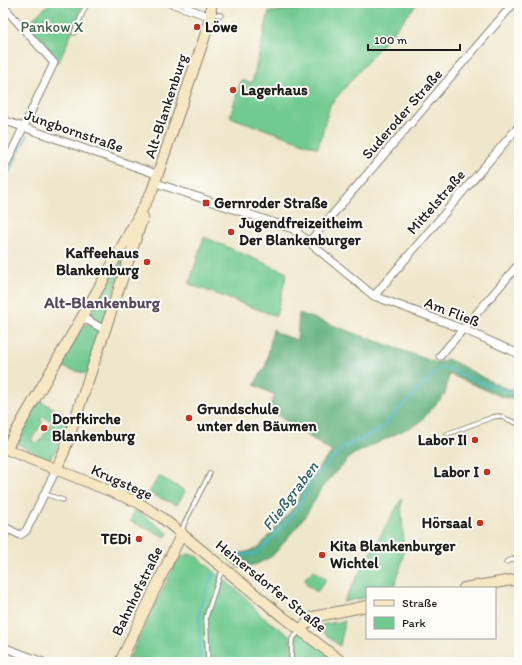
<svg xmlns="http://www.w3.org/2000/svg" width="522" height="665" font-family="Itim,sans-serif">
<rect width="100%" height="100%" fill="#fdfcf7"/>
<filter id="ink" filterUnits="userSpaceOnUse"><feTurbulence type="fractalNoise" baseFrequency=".025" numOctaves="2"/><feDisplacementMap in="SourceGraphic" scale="8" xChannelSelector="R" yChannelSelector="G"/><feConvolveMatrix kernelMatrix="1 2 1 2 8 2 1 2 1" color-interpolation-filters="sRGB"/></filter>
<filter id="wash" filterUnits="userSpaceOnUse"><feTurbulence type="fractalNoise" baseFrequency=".012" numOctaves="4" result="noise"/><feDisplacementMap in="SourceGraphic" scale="16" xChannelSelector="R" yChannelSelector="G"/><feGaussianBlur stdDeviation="0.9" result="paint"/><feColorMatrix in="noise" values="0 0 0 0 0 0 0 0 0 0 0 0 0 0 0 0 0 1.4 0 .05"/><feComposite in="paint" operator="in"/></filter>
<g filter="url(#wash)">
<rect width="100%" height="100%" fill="#efe7cb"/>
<path fill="#71ca90" stroke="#467356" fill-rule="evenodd" d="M50 3H84L60 60 56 62 25 26Z
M362 3H418L330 105 318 148 230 117 241 80 252 83 269 12Z
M135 226 103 323 101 324 90 317 89 313Z
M204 237 287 273 276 316 189 284Z
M88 324 100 333 87 374 59 366 83 325Z
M37 399 72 419C65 429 58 454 47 460L17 444 15 440ZM43 416 52 422 38 444 31 440 43 422 40 420Z
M159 476 185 491 177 505 149 493Z
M402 498C400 517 405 535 403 554 402 565 397 577 394 588H367V597L343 602Z
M135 510 168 533 166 537 130 521Z
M188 554 196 556 247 599 261 616 290 636 289 662H127L178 559Z
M314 570 326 579 317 592 307 585 305 578Z
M345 621 340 646 320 630 321 625Z
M300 630 342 662H291L292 639Z"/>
<path fill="#5cae7a" stroke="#3c654b" d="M299 313 437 363 447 359C471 369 494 387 519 392V401L500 396 449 374 445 394 419 423 352 455 322 487 306 515 277 551 269 558 257 564 239 568 223 554C235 553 250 554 260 546L293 508 308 479 332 452 268 409 275 395 254 385 266 365 273 329 279 334 297 340Z"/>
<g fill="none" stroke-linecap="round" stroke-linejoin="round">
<path stroke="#49b5c6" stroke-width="2" d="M3 184 27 136
M233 557 256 553 265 546 297 509 311 481 343 448 378 431 440 368H446L485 384 519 395
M200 662 199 610 213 574"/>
</g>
</g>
<g filter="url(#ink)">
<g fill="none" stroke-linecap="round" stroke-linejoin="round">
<g stroke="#868274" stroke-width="5.5">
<path id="service" d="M165 3 209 18
M178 3 205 13 221 15
M74 33 87 3
M447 434 493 417 499 416 519 424
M45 494 63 500
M182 532 184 524 210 473
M506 562 519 557
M208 662 206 617 220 575 224 571
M291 662 292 639 299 632"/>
</g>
<g stroke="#868274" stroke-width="9">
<path id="minor" d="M3 6 54 63 3 170
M3 120 159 175
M156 183 293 229 374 296 463 329 519 354
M309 242 514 3
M374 296 519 126
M82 317 105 330
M440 356 519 264
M3 526 20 535 26 531 56 470
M3 539 7 530
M3 647 43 662"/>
</g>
<g stroke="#868274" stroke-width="12">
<path id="secondary" d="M211 3V14L204 39 152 191 108 272 6 449 137 502 161 517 283 617 342 662
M56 470 64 452 143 217
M464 588 519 579
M300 630 313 617 367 606
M120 662 182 533"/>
</g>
<use href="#service" stroke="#fff" stroke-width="3.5"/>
<use href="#minor" stroke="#fff" stroke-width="7"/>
<use href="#secondary" stroke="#f8e7c3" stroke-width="10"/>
</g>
</g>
<g fill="#c8321e" stroke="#fdfcf7" stroke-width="1.5">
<circle cx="197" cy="27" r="4"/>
<circle cx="233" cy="90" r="4"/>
<rect x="202" y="199" width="8" height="8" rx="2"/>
<circle cx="231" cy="232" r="4"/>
<circle cx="147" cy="262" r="4"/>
<circle cx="189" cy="418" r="4"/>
<circle cx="44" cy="428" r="4"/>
<circle cx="475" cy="440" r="4"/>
<circle cx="487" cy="472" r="4"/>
<circle cx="480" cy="523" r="4"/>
<circle cx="139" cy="539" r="4"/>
<circle cx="322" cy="555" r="4"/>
</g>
<g text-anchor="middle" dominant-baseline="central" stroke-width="4" stroke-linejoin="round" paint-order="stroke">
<g font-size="15" fill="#3e624a" stroke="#fdfcf7">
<text x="52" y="27">Pankow X</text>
</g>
<g font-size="15" font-weight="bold" fill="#1c1c1c" stroke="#fdfcf7" text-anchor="start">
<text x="205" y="27">Löwe</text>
<text x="241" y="90">Lagerhaus</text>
<text x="214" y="203">Gernroder Straße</text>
<text x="239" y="223">Jugendfreizeitheim<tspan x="239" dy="17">Der Blankenburger</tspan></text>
<text x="139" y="253" text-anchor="end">Kaffeehaus<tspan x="139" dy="17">Blankenburg</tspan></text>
<text x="197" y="409">Grundschule<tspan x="197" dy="17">unter den Bäumen</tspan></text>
<text x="52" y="419">Dorfkirche<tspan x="52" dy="17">Blankenburg</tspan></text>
<text x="467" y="440" text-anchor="end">Labor II</text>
<text x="479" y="472" text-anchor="end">Labor I</text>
<text x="472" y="523" text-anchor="end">Hörsaal</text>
<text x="131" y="539" text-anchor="end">TEDi</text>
<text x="330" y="546">Kita Blankenburger<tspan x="330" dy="17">Wichtel</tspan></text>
</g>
<g font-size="15" fill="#1c1c1c" stroke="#fdfcf7">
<text transform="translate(166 106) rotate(-72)">Alt-Blankenburg</text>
<text transform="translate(402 114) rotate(-49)">Suderoder Straße</text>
<text transform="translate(74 131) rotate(19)">Jungbornstraße</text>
<text transform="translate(436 202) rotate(-49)">Mittelstraße</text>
<text transform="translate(452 312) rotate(21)">Am Fließ</text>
<text transform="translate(122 482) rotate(24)">Krugstege</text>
<text transform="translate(271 586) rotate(39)">Heinersdorfer Straße</text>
<text transform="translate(137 591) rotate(-64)">Bahnhofstraße</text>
</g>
<g font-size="16" font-weight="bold" fill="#55475d" stroke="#fdfcf7">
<text x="102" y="302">Alt-Blankenburg</text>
</g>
<g font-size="16" font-style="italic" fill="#306168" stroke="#fdfcf7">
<text transform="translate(290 496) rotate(-53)">Fließgraben</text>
</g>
</g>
<rect width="522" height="665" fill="none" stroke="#fdfcf7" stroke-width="16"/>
<rect x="366" y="587" width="130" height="52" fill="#fdfcf7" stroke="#a3a29f"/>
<rect x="374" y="600" width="20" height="6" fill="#f8e7c3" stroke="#a3a29f"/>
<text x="402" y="607" font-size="12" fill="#1c1c1c">Straße</text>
<rect x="374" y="617" width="20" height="12" fill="#71ca90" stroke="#a3a29f"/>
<text x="402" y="627" font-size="12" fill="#1c1c1c">Park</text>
<path d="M368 44v6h92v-6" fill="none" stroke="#1c1c1c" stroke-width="2"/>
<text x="374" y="44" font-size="12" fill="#1c1c1c" stroke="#fdfcf7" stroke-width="3" paint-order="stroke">100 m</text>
</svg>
